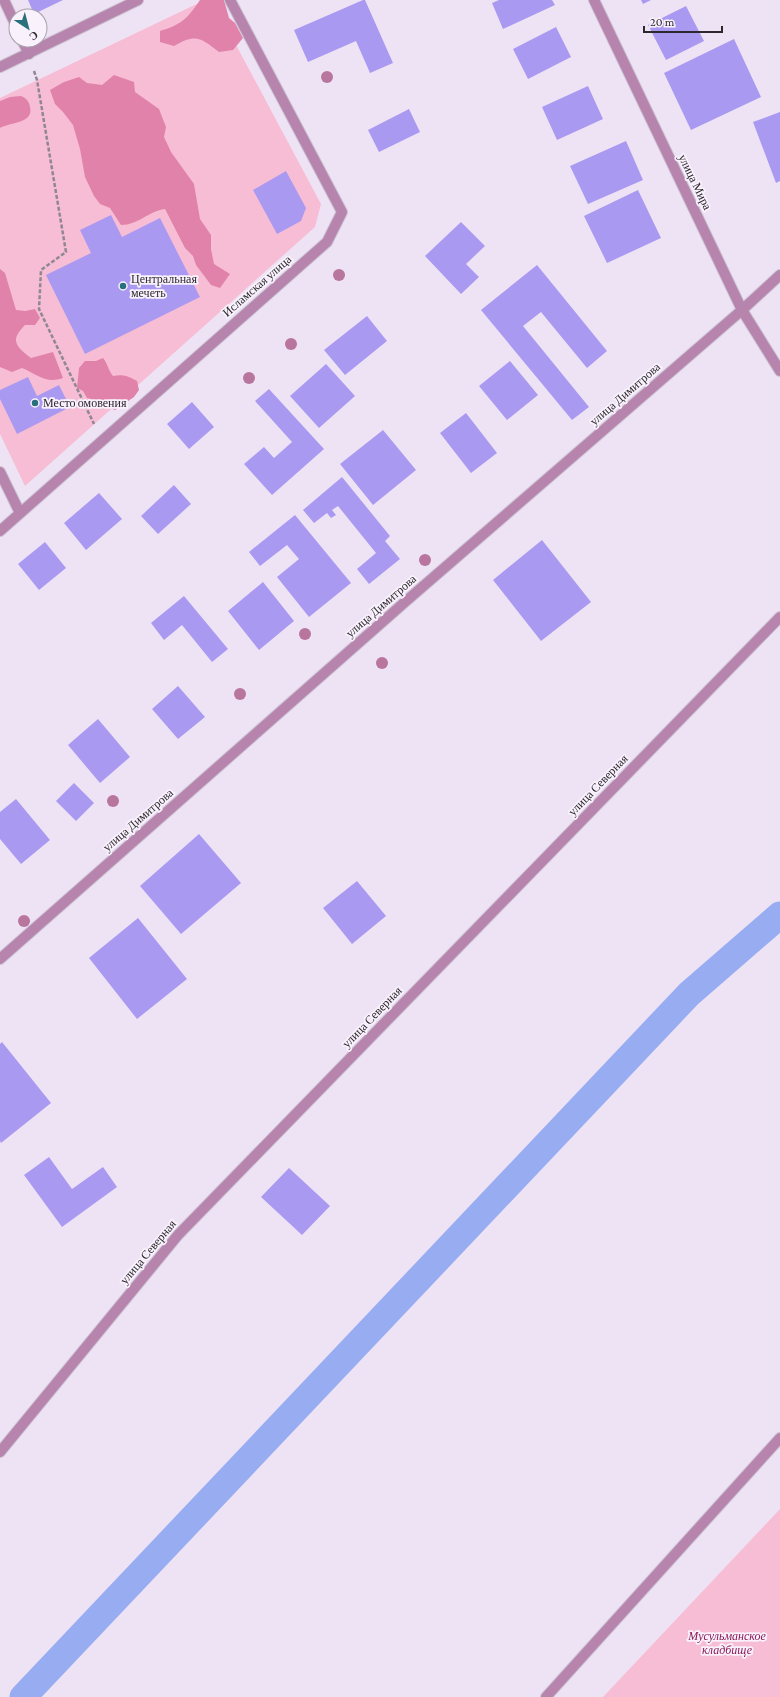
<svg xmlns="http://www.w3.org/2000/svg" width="780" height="1697" font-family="'Crimson Pro',serif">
<rect width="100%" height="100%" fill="#eee3f5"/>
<path fill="#f7bdd4" d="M205 0H212L321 204 315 227 25 486 0 434V98Z
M780 1509V1697H603Z"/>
<path fill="#e182ab" d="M200 0H224L229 18 235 23 243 38 233 50 219 52C201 38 196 33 174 46L160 42V31C181 25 188 18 200 0Z
M114 75 134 82 135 92 159 109 166 127 164 137 171 152 194 184 200 219 211 235V249L214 264 230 274 220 288 211 285 196 265 193 256 185 248 165 209C149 211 138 225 121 225L110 208 100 204 94 196 85 177 80 149 73 125 63 112 55 104 50 90 64 82 79 77 87 83 102 85Z
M21 96C26 98 29 101 30 107 34 124 10 122 0 128V101L10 97Z
M0 269 5 273 16 310 25 311 35 309 40 318 35 325H25C10 340 15 346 31 358L53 352 63 378C45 384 39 375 22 368L12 372 0 367Z
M103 358C108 364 108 370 113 376 123 374 128 376 137 381L139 390 134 397 115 410 108 407 103 402 87 398 83 391 77 388 79 368 85 361H96Z"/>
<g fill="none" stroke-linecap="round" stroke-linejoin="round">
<path stroke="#98adf1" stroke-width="27" d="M23 1697 689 994 780 915"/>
</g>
<path fill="#aa99f1" d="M28 0H63L34 14Z
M363 0H365L393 63 370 73 356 41 308 62 294 30Z
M499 0H552L555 5 503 29 492 3Z
M641 0H651L643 4Z
M686 6 704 41 666 60 648 25Z
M556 27 571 57 528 79 513 49Z
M734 39 761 97 691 130 664 73Z
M588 86 603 119 557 140 542 107Z
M409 109 420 132 379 152 368 130Z
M780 112V181L776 183 753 122Z
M626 141 643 180 588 204 570 166Z
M286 171 306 208 301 221 277 234 253 190Z
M638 190 661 238 607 263 584 216Z
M111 215 122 237 160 218 200 297 85 354 46 275 91 253 80 230Z
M461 222 485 246 466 264 479 277 461 294 425 256Z
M537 265 607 351 587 368 541 312 523 326 589 407 572 420 481 310Z
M367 316 387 341 345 375 324 350Z
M510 361 538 395 507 420 479 386Z
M326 364 355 396 319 428 290 396Z
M28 377 37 396 59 385 70 407 17 434 0 399V390Z
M269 389 324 449 272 495 244 464 264 447 274 458 292 442 255 401Z
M192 402 214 427 189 449 167 424Z
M466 413 497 453 471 473 440 433Z
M383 430 416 470 373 505 340 464Z
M342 477 390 536 385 541 400 559 369 584 357 569 376 553 338 506 332 510 336 515 331 518 327 513 314 523 303 510Z
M174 485 191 504 158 534 141 516Z
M99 493 122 519 86 550 64 523Z
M295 515 351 583 309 617 277 577 299 559 287 545 260 566 249 552Z
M542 540 591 602 541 641 493 580Z
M45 542 66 568 39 590 18 564Z
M263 582 294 621 259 650 228 611Z
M184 596 228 649 212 662 182 625 164 640 151 623Z
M178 686 205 717 178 739 152 709Z
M98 719 130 757 100 783 68 745Z
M74 783 94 803 76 821 56 801Z
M16 799 50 840 21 864 0 839V812Z
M199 834 241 883 181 934 140 886Z
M357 881 386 916 352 944 323 908Z
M138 918 187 979 137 1019 89 958Z
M2 1042 51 1103 1 1143 0 1141V1044Z
M49 1157 72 1189 103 1167 117 1187 62 1227 24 1175Z
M289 1168 330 1206 302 1235 261 1197Z"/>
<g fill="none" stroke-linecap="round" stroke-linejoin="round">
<g stroke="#cbc1d1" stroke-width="12">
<path id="service" d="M0 472 20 513
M0 531 327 242 342 212 230 0
M546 1697 780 1438"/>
</g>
<g stroke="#cbc1d1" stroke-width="12">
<path id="minor" d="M4 0 16 26
M594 0 742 310 780 371
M22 40 29 54
M0 67 138 0
M0 959 405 602 742 310 780 275
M0 1452 178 1235 780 617"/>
</g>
<path stroke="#8f8793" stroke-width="2.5" stroke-dasharray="4 2" stroke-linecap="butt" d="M34 71 37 80 66 252 41 270 39 309 94 424"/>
<use href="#service" stroke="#b684ad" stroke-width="10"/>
<use href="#minor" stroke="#b684ad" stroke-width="10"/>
</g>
<g fill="#b8759e">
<circle cx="327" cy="77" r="6"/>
<circle cx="339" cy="275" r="6"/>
<circle cx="291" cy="344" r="6"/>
<circle cx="249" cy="378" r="6"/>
<circle cx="425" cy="560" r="6"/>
<circle cx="305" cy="634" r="6"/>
<circle cx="382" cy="663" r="6"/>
<circle cx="240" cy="694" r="6"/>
<circle cx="113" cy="801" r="6"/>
<circle cx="24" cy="921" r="6"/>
</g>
<g fill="#28707b" stroke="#f9f2fd" stroke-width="1.5">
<circle cx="123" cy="286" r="4"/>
<circle cx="35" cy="403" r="4"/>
</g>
<g text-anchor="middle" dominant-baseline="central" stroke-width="3.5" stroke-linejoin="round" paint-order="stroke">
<g font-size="12" fill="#2c282e" stroke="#f9f2fd">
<text transform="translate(695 182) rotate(64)">улица Мира</text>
<text transform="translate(257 286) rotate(-41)">Исламская улица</text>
<text transform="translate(625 394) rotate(-41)">улица Димитрова</text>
<text transform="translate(381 606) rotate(-41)">улица Димитрова</text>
<text transform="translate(598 785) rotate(-46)">улица Северная</text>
<text transform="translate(138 820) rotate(-41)">улица Димитрова</text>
<text transform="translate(372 1017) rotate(-46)">улица Северная</text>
<text transform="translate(148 1252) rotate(-50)">улица Северная</text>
</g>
<g font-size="12" fill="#2c282e" stroke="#f9f2fd" text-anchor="start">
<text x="131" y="279">Центральная<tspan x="131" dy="14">мечеть</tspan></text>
<text x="43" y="403">Место омовения</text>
</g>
<g font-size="12" font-style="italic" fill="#8c1b57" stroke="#f9f2fd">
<text x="727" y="1636">Мусульманское<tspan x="727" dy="14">кладбище</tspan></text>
</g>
</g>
<g transform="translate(28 28) rotate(144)"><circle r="19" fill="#f9f2fd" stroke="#a7a1aa"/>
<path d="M0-3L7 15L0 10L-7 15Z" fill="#28707b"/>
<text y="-6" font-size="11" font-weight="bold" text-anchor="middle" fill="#2c282e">С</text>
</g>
<path d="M644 26v6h78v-6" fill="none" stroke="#2c282e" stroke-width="2"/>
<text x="650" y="26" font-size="12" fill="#2c282e" stroke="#f9f2fd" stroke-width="3" paint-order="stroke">20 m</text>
</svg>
